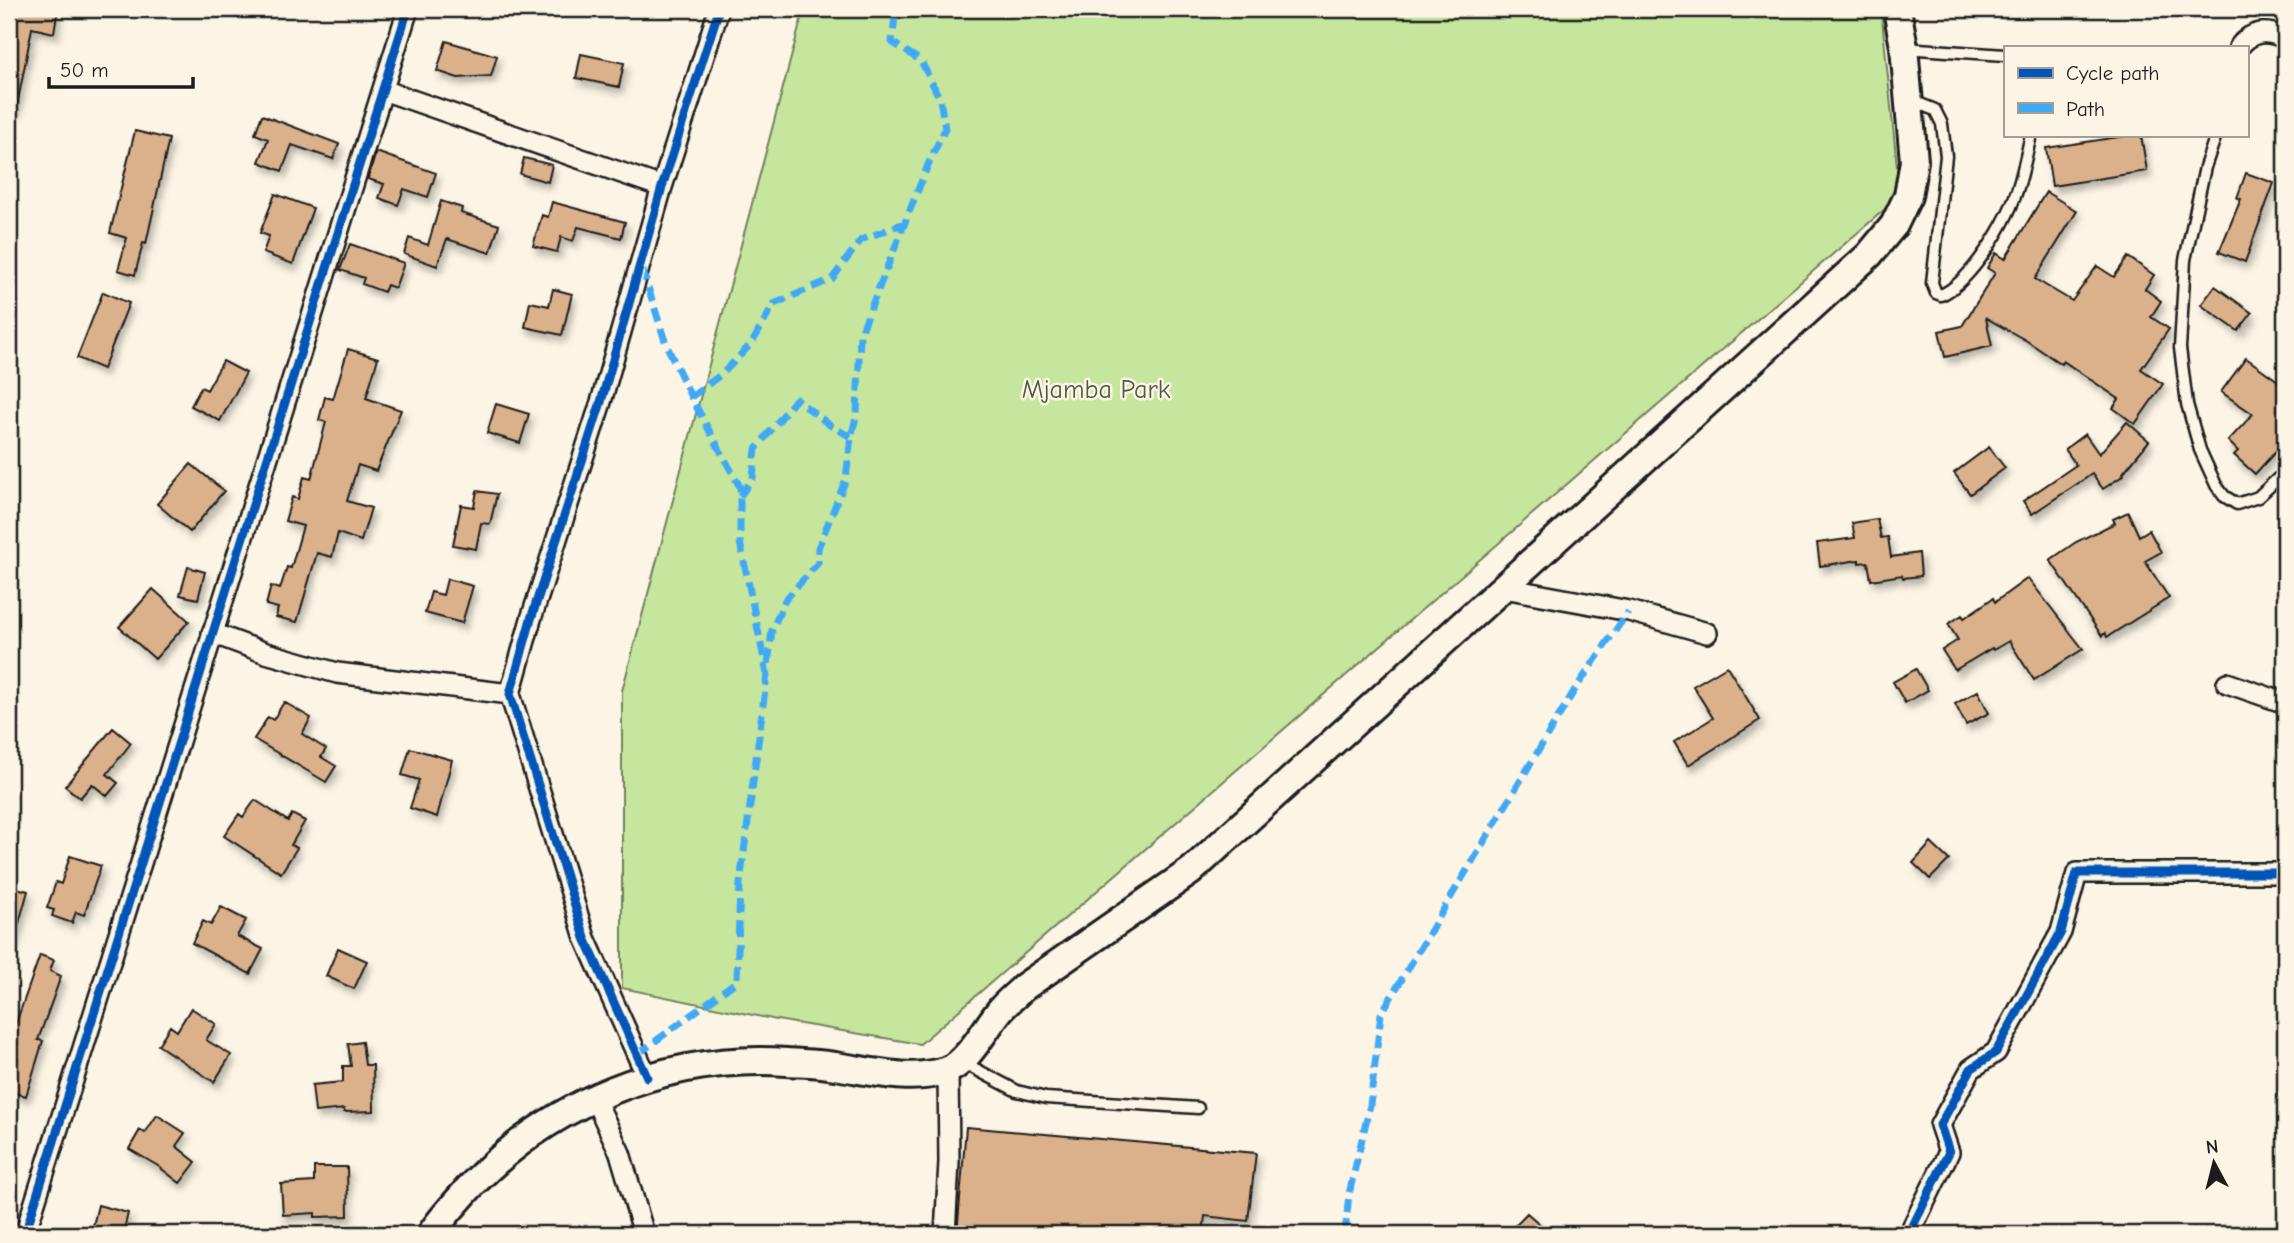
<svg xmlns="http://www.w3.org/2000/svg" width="2294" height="1243" font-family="'Comic Neue',sans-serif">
<defs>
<filter id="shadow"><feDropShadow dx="3.5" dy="6" stdDeviation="3.5" flood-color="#0004"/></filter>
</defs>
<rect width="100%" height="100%" fill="#fcf5e5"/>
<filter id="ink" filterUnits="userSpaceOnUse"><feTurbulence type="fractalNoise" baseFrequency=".0143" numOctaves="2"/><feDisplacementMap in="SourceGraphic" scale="14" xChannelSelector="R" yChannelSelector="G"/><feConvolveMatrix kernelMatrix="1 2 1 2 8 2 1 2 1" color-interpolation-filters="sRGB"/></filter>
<g filter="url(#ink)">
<path fill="#c6e69e" stroke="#71815d" stroke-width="2" d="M804 9H1881L1900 196 920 1044 777 1020 622 988V691Z"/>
<path fill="#dbb18b" stroke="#1c1c1c" stroke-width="2" filter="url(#shadow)" d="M9 9H58L54 33 32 28 16 111H9Z
M446 41 497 56 491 76 458 78 437 71Z
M581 54 624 63 619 87 576 78Z
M262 115 339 144 333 159 292 145 282 171 259 162 268 139 255 134Z
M135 131 169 139 146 244 143 243 135 275 118 270 127 238 110 233Z
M2132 135H2141L2147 171 2052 186 2046 148Z
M376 152 436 173 428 197 404 189 398 205 379 198 384 184 368 179Z
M524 158 552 165 548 182 520 174Z
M2246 173 2274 183 2245 262 2219 252 2241 199 2237 198Z
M2046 192 2077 211 2035 279 2072 301 2097 266 2114 277 2128 257 2154 275 2145 289 2161 301 2151 317 2169 329 2141 369 2163 384 2135 424 2113 408 2119 399 2063 361 2061 364 2027 341 1986 318 1992 346 1945 357 1939 331 1962 326 1995 273 1987 268 1996 253 2005 259Z
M275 194 313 208 293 264 263 253 269 236 260 233Z
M441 201 462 208 461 213 499 225 490 253 447 239 437 266 404 254 409 238 428 245Z
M552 202 625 222 621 238 578 227 573 241 561 237 557 252 533 246 542 215 548 217Z
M350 244 404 263 395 288 387 285 384 292 362 284 364 278 340 270Z
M2215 286 2252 313 2238 331 2201 305Z
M553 289 572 294 562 335 525 327 530 302 549 306Z
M103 292 129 303 103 369 77 358Z
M348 349 378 358 366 398 401 410 376 471 358 465 347 501 371 508 361 541 338 533 332 557 317 553 297 622 276 617 278 608 266 605 271 586 280 589 287 567 291 568 303 526 285 521 292 497 298 499 304 477 311 479 326 422 319 420 325 397 333 399Z
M2246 358 2285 386V441L2255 474 2234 455 2238 451 2228 441 2253 414 2221 392Z
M223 361 246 373 220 421 191 406 201 387 207 390Z
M496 404 529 414 520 443 487 433Z
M2127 422 2149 441 2123 473 2124 475 2103 489 2092 474 2032 514 2023 501 2076 465 2065 449 2085 434 2099 454Z
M1989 447 2005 468 1970 494 1954 473Z
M191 464 224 491 190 532 157 504Z
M477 491 497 494 490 524 481 523 476 549 453 545 461 505 474 507Z
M2128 512 2139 536 2149 530 2161 552 2145 561 2169 598 2107 637 2105 633 2102 636 2050 560 2076 542 2115 523 2113 519Z
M1877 519 1881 538 1888 537 1891 557 1919 553 1921 576 1903 578 1902 575 1871 580 1868 562 1859 563V560L1820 566 1817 543 1855 538 1852 523Z
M188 567 205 572 198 599 180 595Z
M2028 578 2083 649 2034 680 2009 641 1993 650 1992 648 1955 670 1942 650 1958 640 1948 624 1962 615 1964 618 1993 598 1995 602Z
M447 579 473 586 462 623 425 613 431 592 443 595Z
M153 589 189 621 155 659 119 627Z
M1727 666 1760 720 1688 765 1674 742 1713 718 1693 686Z
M1916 669 1928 690 1905 703 1893 682Z
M1978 691 1989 713 1966 725 1955 704Z
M284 702 311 718 302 734 326 749 321 757 336 766 326 782 254 739 268 717 273 720Z
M113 728 131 743 107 774 118 783 107 796 92 784 80 798 65 786Z
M410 748 452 760 437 817 410 808 419 780 402 775Z
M255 800 288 821 292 814 305 821 291 845 297 848 281 873 224 836 239 814 243 817Z
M1931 843 1949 860 1930 879 1913 863Z
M70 856 101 866 84 915 76 912 72 923 52 916 54 910 47 908 56 882 61 884Z
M9 886 28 891 13 944 9 943Z
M221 907 246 920 237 936 263 949 250 974 192 943 203 921 211 925Z
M338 948 367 961 354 989 326 976Z
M40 955 54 960 50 971 61 976 38 1040 43 1041 26 1096 9 1091V1064L14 1047 9 1045V1043Z
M191 1008 216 1024 206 1040 231 1055 214 1082 158 1045 170 1026 177 1031Z
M362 1042 365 1065H373L374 1111 344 1112V1109L315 1112 312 1085 343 1082V1066H351L348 1044Z
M157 1115 185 1133 176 1146 196 1162 180 1183 158 1166 129 1149 140 1130 145 1133Z
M966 1127 1256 1153 1248 1221 1205 1216 1203 1234H957Z
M314 1167H347L348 1216 315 1217V1213L283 1215 281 1184 314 1182Z
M98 1205 128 1213 123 1234H91Z
M1527 1213 1551 1234H1507Z"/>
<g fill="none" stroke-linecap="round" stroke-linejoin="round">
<g stroke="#1c1c1c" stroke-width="15">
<path id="lane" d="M1904 48 2005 55
M1910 100 1935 110 1942 124 1946 156 1932 283 1936 293 1941 295C1967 284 1996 238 2008 213 2020 189 2025 160 2031 135
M2216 135 2205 167 2185 260 2180 348 2187 404 2200 450 2216 485 2224 496 2237 504 2258 497 2285 472
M964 1063 1017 1091 1046 1098 1198 1108"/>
</g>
<g stroke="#1c1c1c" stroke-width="24">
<path id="street" d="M2239 47C2252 30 2266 30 2285 38
M383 90 662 187
M1504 588 1629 611 1707 633
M212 633 266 653 337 673 510 694
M2227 683 2285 703
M647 1077 585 938 510 694 531 619 601 402 662 187 719 9
M594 1097 620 1153 644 1234
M25 1234 408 9
M945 1234 949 1162 948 1071
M1909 1234 1949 1152 1940 1125 1971 1069 1996 1052 2061 932 2077 873H2285"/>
</g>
<g stroke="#1c1c1c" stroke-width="32">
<path id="secondary" d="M431 1234C441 1218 455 1204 468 1189 550 1102 667 1054 787 1062 803 1063 819 1063 835 1066 871 1071 909 1082 945 1071 967 1065 987 1025 1001 1009 1008 1001 1017 994 1024 987L1191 871 1869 255 1894 225 1908 196 1914 161 1904 47 1897 9"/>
</g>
<use href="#lane" stroke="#fcf5e5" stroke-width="10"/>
<use href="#street" stroke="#fcf5e5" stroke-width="19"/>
<use href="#secondary" stroke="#fcf5e5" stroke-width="26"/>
<path stroke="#3fa9f5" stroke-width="7" stroke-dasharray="14 7" stroke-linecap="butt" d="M642 268 666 344 691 397 740 487V542L767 674 772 630 785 600 818 563V548L846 479 851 437 857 414 860 335 930 160 945 129 940 99 921 61 892 42 896 9
M691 397 723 373 752 343 774 304 832 279 861 240 907 222
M740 496 753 478 756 449 796 399 831 426 851 437
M638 1054 737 981 740 883 767 674
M1345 1234 1349 1194 1370 1105 1381 1014 1574 691 1628 612"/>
<g stroke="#fcf5e5" stroke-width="13">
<path id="cycleway" d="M647 1077 585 938 510 694 531 619 601 402 662 187 719 9
M25 1234 408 9
M1909 1234 1949 1152 1940 1125 1971 1069 1996 1052 2061 932 2077 873H2285"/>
</g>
<use href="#cycleway" stroke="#0057b8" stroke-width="9"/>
</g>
</g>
<g text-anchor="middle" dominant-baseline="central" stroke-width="5" stroke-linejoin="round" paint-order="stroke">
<g font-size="26" fill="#4f5943" stroke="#fcf5e5">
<text x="1096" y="390">Mjamba Park</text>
</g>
</g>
<rect width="2294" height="1243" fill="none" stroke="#fcf5e5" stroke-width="35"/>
<rect x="18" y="18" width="2259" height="1208" fill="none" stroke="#1c1c1c" stroke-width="2.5" filter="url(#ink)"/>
<rect x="2004" y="46" width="245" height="91" fill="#fcf5e5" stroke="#a29e95" stroke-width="2"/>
<rect x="2018" y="68" width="35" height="10" fill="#0057b8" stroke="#a29e95" stroke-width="2"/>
<text x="2066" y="80" font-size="21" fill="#1c1c1c">Cycle path</text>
<rect x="2018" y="103" width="35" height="10" fill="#3fa9f5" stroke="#a29e95" stroke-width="2"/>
<text x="2066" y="116" font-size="21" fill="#1c1c1c">Path</text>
<g transform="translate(2214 1163) rotate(353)" stroke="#fcf5e5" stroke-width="5" paint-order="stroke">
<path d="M0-5L12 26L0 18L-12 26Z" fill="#1c1c1c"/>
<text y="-10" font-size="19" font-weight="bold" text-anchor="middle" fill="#1c1c1c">N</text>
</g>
<path d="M49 77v10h144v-10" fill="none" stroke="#1c1c1c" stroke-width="3.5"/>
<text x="60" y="77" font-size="21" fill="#1c1c1c" stroke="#fcf5e5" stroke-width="5" paint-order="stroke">50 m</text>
</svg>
